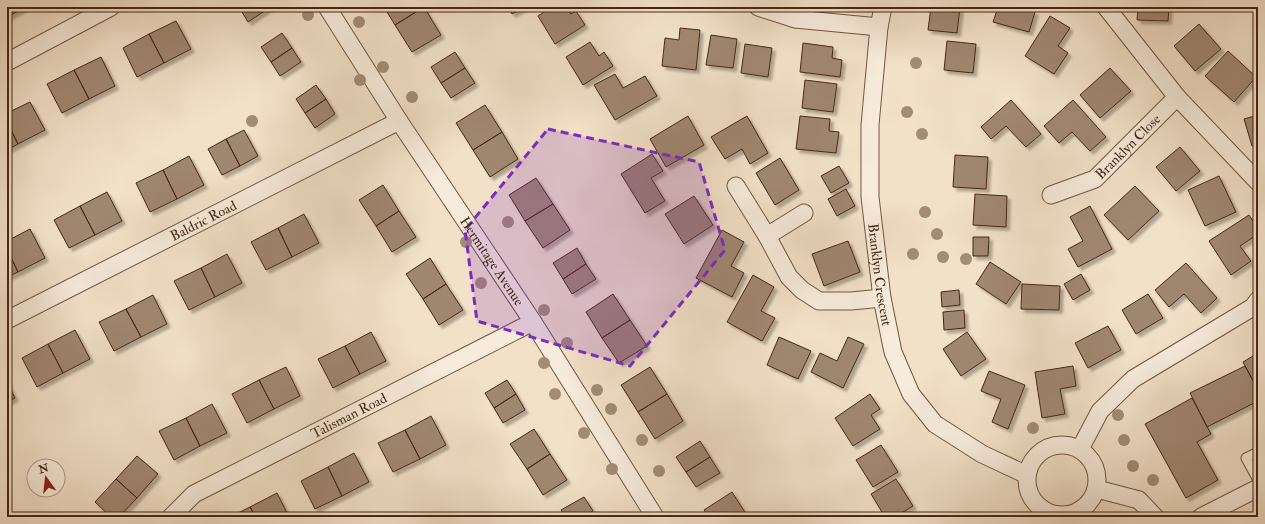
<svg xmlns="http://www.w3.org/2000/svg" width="1265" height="524" font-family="'IM FELL Double Pica',serif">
<defs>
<filter id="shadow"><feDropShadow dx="3.5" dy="3.5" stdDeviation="1" flood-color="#0004"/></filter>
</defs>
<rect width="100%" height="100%" fill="#f2e0c8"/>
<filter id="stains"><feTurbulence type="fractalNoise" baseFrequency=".005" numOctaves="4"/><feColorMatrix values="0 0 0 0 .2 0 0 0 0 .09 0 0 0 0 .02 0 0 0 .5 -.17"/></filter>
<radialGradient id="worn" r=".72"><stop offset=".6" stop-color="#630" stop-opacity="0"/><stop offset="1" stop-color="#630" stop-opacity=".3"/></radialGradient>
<path fill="#a08771" stroke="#472713" filter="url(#shadow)" d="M7 7H26L7 17Z
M239 7H269V8L248 22Z
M384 7H424L395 25Z
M424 7 441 35 412 52 395 25Z
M508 7H525L512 14Z
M552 7H566L571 14 576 11 585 25 555 44 538 16Z
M931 7H960L957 33 928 30Z
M998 7H1020L1035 12 1029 32 993 22Z
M1138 7H1169L1168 21 1137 20Z
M1050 16 1070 28 1058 46 1068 53 1054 74 1025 56Z
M176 21 191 49 164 63 149 34Z
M1199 24 1221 49 1195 71 1174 46Z
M680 28 700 30 696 70 662 66 665 38 679 40Z
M282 33 292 48 271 62 261 47Z
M149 34 164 63 137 77 123 48Z
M711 35 737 39 733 68 706 65Z
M947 41 976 44 973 73 944 70Z
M590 42 599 56 604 52 613 66 583 85 566 57Z
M803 43 833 47 832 58 842 60 840 77 800 72Z
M745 44 772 48 768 77 741 73Z
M292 48 301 62 280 76 271 62Z
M1228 51 1256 77 1234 102 1205 76Z
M455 52 465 68 441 83 431 67Z
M101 57 115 86 89 99 74 70Z
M465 68 475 83 451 98 441 83Z
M1110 68 1131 91 1100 118 1080 95Z
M74 70 89 99 62 113 47 84Z
M615 74 623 88 645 76 657 96 615 120 594 85Z
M805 80 837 84 833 112 802 108Z
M316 85 326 99 305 113 296 99Z
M326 99 335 114 315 128 305 113Z
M1011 100 1041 134 1026 147 1006 126 991 139 981 127Z
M1073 100 1106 137 1090 151 1072 132 1059 143 1044 126Z
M30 102 45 130 18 144 7 122V113Z
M485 105 502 132 473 150 456 123Z
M1258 115V144L1252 146 1244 119Z
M688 116 704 145 666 167 650 139Z
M747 116 768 153 750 164 742 149 725 159 711 137Z
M800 116 830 119 829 131 839 132 836 153 796 149Z
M7 122 18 144 7 150Z
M244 130 258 156 240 166 226 139Z
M502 132 518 159 490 177 473 150Z
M226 139 240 166 222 175 208 149Z
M1180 147 1200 171 1176 191 1156 167Z
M652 154 663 171 651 178 665 201 645 213 621 174Z
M955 155 988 157 986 189 953 187Z
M189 156 204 185 177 199 163 170Z
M780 158 799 190 775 205 756 173Z
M839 166 849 183 831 193 821 176Z
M163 170 177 199 150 212 136 183Z
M1219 176 1236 212 1205 226 1188 190Z
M536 178 553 204 525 221 509 195Z
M383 185 399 211 376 226 359 200Z
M1135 186 1159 211 1128 240 1104 215Z
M846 189 855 206 837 216 828 199Z
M107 192 122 221 95 235 80 206Z
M975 194 1007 196 1006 227 973 225Z
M694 196 713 225 684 244 665 214Z
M553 204 570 230 543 248 525 221Z
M80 206 95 235 69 248 54 220Z
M1090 206 1112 249 1078 267 1068 249 1083 241 1070 217Z
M399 211 416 237 392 252 376 226Z
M304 214 319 243 292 257 278 228Z
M1249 215 1258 229V234L1240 246 1251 261 1231 275 1209 241Z
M278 228 292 257 266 270 251 242Z
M30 229 45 258 18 272 7 249V241Z
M722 230 744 242 731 266 744 273 732 297 696 278Z
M973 237H989L988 256H973Z
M848 241 860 272 824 286 812 254Z
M577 248 586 264 563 279 553 263Z
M7 249 18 272 7 277Z
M227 254 242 283 215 297 201 268Z
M430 258 446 284 423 299 406 274Z
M990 262 1021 282 1006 304 976 284Z
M1186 263 1217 298 1201 313 1184 294 1169 307 1155 290Z
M586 264 596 279 572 294 563 279Z
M201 268 215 297 189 310 174 281Z
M1081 274 1090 290 1073 300 1064 284Z
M753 275 774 287 761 311 775 318 762 341 727 322Z
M446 284 463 310 439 325 423 299Z
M1022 284 1060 286 1059 310 1021 309Z
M959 290 960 305 942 307 941 292Z
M613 294 630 320 602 338 586 312Z
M1148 294 1163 318 1136 334 1122 310Z
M153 295 167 324 141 337 126 309Z
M126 309 141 337 114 351 99 322Z
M964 310 965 328 944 330 943 312Z
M630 320 647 346 619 363 602 338Z
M1108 326 1121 350 1088 368 1075 343Z
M75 330 90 359 63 373 48 344Z
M371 332 386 361 360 374 345 346Z
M967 332 986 359 961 376 943 349Z
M779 337 811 351 798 379 767 365Z
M848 337 864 344 843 388 811 372 820 353 837 361Z
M48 344 63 373 37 387 22 358Z
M345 346 360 374 333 388 318 359Z
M1258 353V390L1243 362Z
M1073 366 1076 386 1060 389 1065 414 1042 418 1035 372Z
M1245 366 1258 390V401L1207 427 1190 393Z
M286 367 300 396 274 409 259 380Z
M650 367 667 394 638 412 621 385Z
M989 371 1025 385 1008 429 992 422 1001 399 981 391Z
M259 380 274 409 247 423 232 394Z
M507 380 516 394 494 408 485 393Z
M7 382 15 398 7 402Z
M516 394 525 410 503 423 494 408Z
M667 394 683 421 655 439 638 412Z
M870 394 880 409 871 415 880 429 853 446 835 418Z
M1192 398 1211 434 1197 442 1218 480 1186 498 1145 424Z
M212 404 227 433 200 446 186 418Z
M431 416 446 445 420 459 405 430Z
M186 418 200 446 174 460 159 431Z
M534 429 550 454 527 469 510 444Z
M405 430 420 459 393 472 378 443Z
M700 441 710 457 686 472 676 457Z
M881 445 898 472 873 487 856 460Z
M354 453 369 482 342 496 328 467Z
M550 454 567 480 543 495 527 469Z
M137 456 158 474 137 498 116 479Z
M710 457 720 473 696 487 686 472Z
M328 467 342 496 315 509 301 481Z
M116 479 137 498 119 517H111L95 502Z
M896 479 913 506 895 517H885L871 494Z
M732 492 748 517H709L704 510Z
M277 493 289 517H256L250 507Z
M584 497 593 511 584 517H566L561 510Z
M250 507 256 517H230Z"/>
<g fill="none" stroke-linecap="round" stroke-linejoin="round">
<g stroke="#725540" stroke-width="11">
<path id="lane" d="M1258 452 1246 458 1258 480"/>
</g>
<g stroke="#725540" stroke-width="19">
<g id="street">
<path id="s1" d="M327 7 399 121 533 322 655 517"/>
<path d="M758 7 795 19 879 27"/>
<path id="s2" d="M883 7 879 27 870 125V197L882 298 893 352 911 394 935 424 982 454 1027 475"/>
<path d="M1106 7 1177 97 1258 182"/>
<path d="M7 62 111 7"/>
<path d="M736 186 767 236 789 277 802 290 819 301H851L882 298"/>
<path id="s3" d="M1051 195 1095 179 1177 97"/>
<path d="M767 236 804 213"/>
<path id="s4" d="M7 320 399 121"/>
<circle cx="1062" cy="480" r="35"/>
<path d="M1080 449 1100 411 1133 379 1253 307 1258 300"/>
<path d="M1097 489 1139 500 1155 517"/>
<path id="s5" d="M171 517 194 494 533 322"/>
<path d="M1201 517 1258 488"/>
</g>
</g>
<use href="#lane" stroke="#f7ebdb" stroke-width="9"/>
<use href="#street" stroke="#f7ebdb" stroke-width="17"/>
</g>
<g fill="#a38b75">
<circle cx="308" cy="15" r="6"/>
<circle cx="359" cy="22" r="6"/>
<circle cx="916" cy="63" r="6"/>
<circle cx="383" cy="67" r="6"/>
<circle cx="360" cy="80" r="6"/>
<circle cx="412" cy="97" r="6"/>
<circle cx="907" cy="112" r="6"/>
<circle cx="252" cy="121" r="6"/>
<circle cx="922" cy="134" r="6"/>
<circle cx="925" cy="212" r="6"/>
<circle cx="508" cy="222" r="6"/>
<circle cx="937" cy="234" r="6"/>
<circle cx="466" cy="242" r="6"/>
<circle cx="913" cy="254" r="6"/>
<circle cx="943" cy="257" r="6"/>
<circle cx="966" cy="259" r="6"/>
<circle cx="481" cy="283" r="6"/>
<circle cx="544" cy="310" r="6"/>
<circle cx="567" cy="343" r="6"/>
<circle cx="544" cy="363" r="6"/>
<circle cx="597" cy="390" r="6"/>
<circle cx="555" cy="394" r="6"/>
<circle cx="611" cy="409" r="6"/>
<circle cx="1118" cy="415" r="6"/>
<circle cx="1033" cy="428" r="6"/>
<circle cx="584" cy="433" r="6"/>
<circle cx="642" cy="440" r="6"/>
<circle cx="1124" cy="440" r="6"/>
<circle cx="1133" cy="466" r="6"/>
<circle cx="612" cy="469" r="6"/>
<circle cx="659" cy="471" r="6"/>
<circle cx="1153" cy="480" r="6"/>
</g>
<path fill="#7b2cbf" fill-opacity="0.2" stroke="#7b2cbf" stroke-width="3" stroke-dasharray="8 5" stroke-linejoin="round" d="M548 129 699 162 725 250 630 366 477 321 465 230Z"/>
<g text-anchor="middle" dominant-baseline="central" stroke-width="3" stroke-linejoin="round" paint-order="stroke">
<g font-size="14" fill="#472713" stroke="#f7ebdb">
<text stroke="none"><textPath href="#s3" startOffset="93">Branklyn Close</textPath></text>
<text stroke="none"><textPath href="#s4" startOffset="220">Baldric Road</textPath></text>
<text stroke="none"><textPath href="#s1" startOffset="303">Hermitage Avenue</textPath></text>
<text stroke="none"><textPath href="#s2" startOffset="269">Branklyn Crescent</textPath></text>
<text stroke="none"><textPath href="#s5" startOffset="206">Talisman Road</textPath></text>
</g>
</g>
<rect width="1265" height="524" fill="none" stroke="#f2e0c8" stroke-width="24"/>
<rect x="8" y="8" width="1249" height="508" fill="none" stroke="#472713" stroke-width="2"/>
<rect x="12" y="12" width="1241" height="500" fill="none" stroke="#472713"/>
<g transform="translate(46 478) rotate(345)"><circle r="19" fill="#f7ebdb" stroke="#b19d8b"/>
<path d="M0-3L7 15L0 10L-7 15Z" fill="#8f2418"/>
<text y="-6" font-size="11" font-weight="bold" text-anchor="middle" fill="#472713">N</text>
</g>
<rect width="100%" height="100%" filter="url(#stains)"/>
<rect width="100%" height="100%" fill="url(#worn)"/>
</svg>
